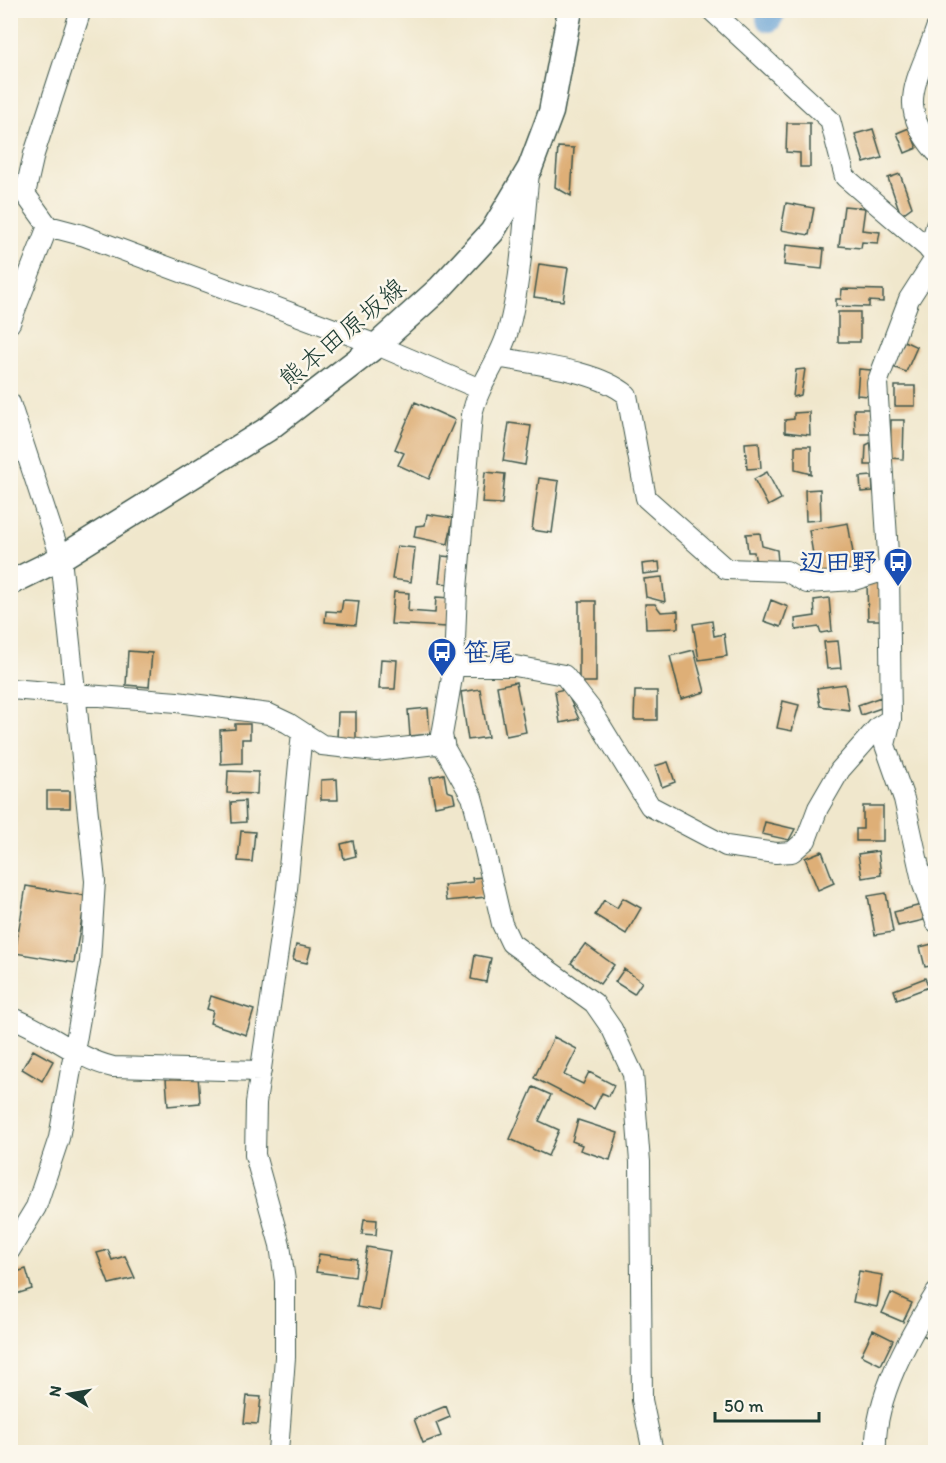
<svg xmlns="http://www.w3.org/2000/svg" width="946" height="1463" font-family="Itim,'Klee One',sans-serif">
<rect width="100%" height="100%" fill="#fbf7ec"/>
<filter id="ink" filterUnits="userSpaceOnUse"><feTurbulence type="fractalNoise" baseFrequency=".0167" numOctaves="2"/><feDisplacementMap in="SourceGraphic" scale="12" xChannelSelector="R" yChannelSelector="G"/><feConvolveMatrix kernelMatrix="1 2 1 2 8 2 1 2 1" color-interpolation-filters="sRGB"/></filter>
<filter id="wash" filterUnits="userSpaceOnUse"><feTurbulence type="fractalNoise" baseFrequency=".008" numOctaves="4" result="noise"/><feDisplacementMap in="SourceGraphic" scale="24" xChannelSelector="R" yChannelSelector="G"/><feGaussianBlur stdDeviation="1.35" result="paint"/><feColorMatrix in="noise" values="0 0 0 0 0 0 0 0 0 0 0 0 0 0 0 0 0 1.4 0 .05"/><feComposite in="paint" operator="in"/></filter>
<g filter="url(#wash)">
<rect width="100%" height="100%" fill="#f0e7cc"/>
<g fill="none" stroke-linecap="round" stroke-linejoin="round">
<path stroke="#629fd3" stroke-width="26" d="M769 19 774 10"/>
</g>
<g id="blocks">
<path fill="#deaf77" d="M787 123H810V167H800V153L786 152Z
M909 128 917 148 905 153 897 133Z
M873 129 882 158 864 163 855 134Z
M558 147 574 148 571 196 555 187Z
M900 174 912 207 901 215 888 178Z
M786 203 814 208 809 235 781 230Z
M844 206 865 208 862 230 880 232 878 243 862 242 861 248 839 246Z
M786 245 824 249 822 269 784 265Z
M539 264 568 268 563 301 534 297Z
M842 289 883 290V302L869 301V307L836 306V299H841Z
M838 312H860V342H838Z
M904 341 917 347 906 372 893 367Z
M805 369 801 395 793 397 796 370Z
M859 369 871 370 869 396 857 395Z
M895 386H915V406H895Z
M415 402 455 420 429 479 398 465 404 453 395 449Z
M854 409H871V434H855Z
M809 412 810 435 785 432V420L794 419V413Z
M891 420H904L903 459 890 458Z
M509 423 531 426 525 465 503 461Z
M874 441 873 465H865L866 445Z
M759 442 761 468 747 469 745 443Z
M795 446H811V474L795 470Z
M485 472 505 474 502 504 482 503Z
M767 472 781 499 768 506 754 479Z
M872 476 873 491 861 492 860 477Z
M539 478 559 481 552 533 532 530Z
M820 489 821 520 806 521 805 490Z
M427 514 453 518 448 544 414 537 416 526 425 525Z
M848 523 856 571 817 578 809 530Z
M760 533 762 546 777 550 778 562 756 564 754 552H748L746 534Z
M397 546 415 548 411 582 392 579Z
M442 556 452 557 449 584 439 583Z
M659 562 660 572 643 574 642 564Z
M662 577 665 602 646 597 644 579Z
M867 583H880L881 620H868Z
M394 592 409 593 408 611 435 613 436 597 450 598 447 627 391 624Z
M829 598 832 631 821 633 819 627 796 630 795 619 815 616 814 600Z
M343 600 359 601 356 625 325 622 326 611 341 612Z
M771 600 788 607 781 627 764 621Z
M579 601H596V682H579Z
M645 604H655L661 612 678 611V628L646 629Z
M712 621 714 636 724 634 727 656 699 660 693 624Z
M838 641 841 668 827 669 824 642Z
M694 650 705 692 681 699 670 656Z
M128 651 152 653 149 687 126 685Z
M381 659 397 660 395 689H379Z
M516 682 526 732 506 736 497 686Z
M845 684 849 710 820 706 817 688Z
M480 689 488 737 468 740 461 692Z
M565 689 579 719 560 723 555 691Z
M635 691H657V720H634Z
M881 697 884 707 861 715 858 705Z
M783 701 799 705 792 731 777 728Z
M428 708 430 734 410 736 408 710Z
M338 712H356V740H337Z
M235 724H250V739H242V763L221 764 220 730 235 729Z
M668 762 675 782 662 787 655 766Z
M228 771 258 772 257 794 227 793Z
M444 774 447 791 453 793 455 802 435 806 430 777Z
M337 779 338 800H321V780Z
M47 791H70V808H47Z
M245 801 246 822 232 823 231 802Z
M863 806H883V841H856V829H863Z
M765 822 795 829 789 840 762 834Z
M241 831 255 832 252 862 238 861Z
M353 841 356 856 344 859 341 844Z
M822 851 834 883 818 890 805 858Z
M878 851 881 875 862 878 858 854Z
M484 877 486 897 446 901 444 885 473 882 472 878Z
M26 886 86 896 74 963 15 953Z
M886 893 893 932 875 935 868 896Z
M623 898 641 908 626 934 595 915 604 900 617 908Z
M921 905 924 920 898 926 894 912Z
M936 943V965L925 967 920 947Z
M585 944 614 965 600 984 571 963Z
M296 945 311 948 307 963 293 960Z
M475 955 491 958 486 982 471 979Z
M624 969 642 982 634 994 615 982Z
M925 978 929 987 897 999 894 990Z
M211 996 254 1010 246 1035 210 1023 213 1011 207 1009Z
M554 1037 577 1049 564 1075 583 1084 589 1072 614 1085 609 1096 602 1093 594 1109 534 1078Z
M33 1050 53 1061 42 1081 22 1069Z
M198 1076 200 1103 168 1106 166 1079Z
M533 1087 551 1095 539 1121 559 1130 548 1156 510 1139Z
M578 1120 618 1133 610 1160 580 1150 582 1145 572 1141Z
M364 1219 377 1220 376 1235 362 1234Z
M367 1247 390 1251 380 1311 357 1307Z
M108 1250 112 1260 125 1256 135 1278 109 1284 97 1253Z
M319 1254 357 1259 355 1277 316 1272Z
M26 1269 32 1289 10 1296V1274Z
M859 1271 882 1275 877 1307 853 1302Z
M891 1293 912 1303 903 1322 882 1313Z
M929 1314 936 1318V1342L919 1333Z
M873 1330 893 1340 881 1365 861 1355Z
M247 1396 261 1397 258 1424 244 1423Z
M446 1406 450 1417 436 1423 441 1436 423 1443 414 1419Z"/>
</g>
</g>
<g filter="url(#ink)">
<use href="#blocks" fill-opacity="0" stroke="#3e564b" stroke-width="1.5"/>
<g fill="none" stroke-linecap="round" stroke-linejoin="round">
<g stroke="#3e564b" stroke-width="22">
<path id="minor" d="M81 10 34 154 25 194 48 226 82 235 377 345 480 389
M711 10 830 120 845 177 936 255
M936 29C919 80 894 104 936 152
M529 173C523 225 522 280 508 331 500 361 478 384 472 415L457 589 454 666 442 735 445 749 472 797 476 812 502 924 511 943 594 1003 612 1029 633 1074 640 1162 642 1400 653 1452
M929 250 936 226
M936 257 909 299 877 383 889 569 891 719 885 745 904 799 923 885 936 922
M10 323 48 226
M498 357C536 365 597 370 627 395L646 498 726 569 786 571 807 583 854 580 889 569
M10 403 61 558 95 881 90 961 59 1138 36 1207 10 1250
M454 666H515L564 675 590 708 650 806 726 846 776 853 792 852 806 840 818 808 840 770 878 727 891 719
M10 689 177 702 269 714 288 723 322 745 376 751 444 743
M10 1017C47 1030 75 1058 113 1067L261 1071
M278 1452 285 1357V1281L280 1245 255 1155 256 1103 287 889 302 732
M876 1452C873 1399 909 1337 936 1293"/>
</g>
<g stroke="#3e564b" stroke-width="27">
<path id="major" d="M10 583 61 558 268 429 377 345 440 288 492 232 530 168 551 112 570 10"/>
</g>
<use href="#minor" stroke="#fff" stroke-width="20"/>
<use href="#major" stroke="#fff" stroke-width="24"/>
</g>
</g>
<defs>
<g id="bus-pin" transform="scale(1.5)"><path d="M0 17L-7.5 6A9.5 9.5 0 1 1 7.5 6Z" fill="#1a4fb4" stroke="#fbf7ec"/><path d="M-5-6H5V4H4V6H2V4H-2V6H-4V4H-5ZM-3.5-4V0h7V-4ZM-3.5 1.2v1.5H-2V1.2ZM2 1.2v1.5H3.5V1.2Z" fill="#fff"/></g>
</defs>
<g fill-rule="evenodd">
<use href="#bus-pin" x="898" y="562"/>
<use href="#bus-pin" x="442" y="652"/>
</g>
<g text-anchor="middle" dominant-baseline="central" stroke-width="5" stroke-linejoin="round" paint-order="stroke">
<g font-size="26" fill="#1f3d34" stroke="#fbf7ec">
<text transform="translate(342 333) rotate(-40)">熊本田原坂線</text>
</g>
<g font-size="26" font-weight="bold" fill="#164399" stroke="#fbf7ec" text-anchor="end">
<text x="877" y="562">辺田野</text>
<text x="463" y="652" text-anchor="start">笹尾</text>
</g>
</g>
<rect width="946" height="1463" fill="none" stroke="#fbf7ec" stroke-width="36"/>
<g transform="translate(69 1394) rotate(281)" stroke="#fbf7ec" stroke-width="4.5" paint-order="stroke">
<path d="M0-4.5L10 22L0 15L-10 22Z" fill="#1f3d34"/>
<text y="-9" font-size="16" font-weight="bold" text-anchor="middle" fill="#1f3d34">N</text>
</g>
<path d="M715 1412v9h104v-9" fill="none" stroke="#1f3d34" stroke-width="3"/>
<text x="724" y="1412" font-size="18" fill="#1f3d34" stroke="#fbf7ec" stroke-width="4.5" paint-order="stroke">50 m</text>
</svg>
